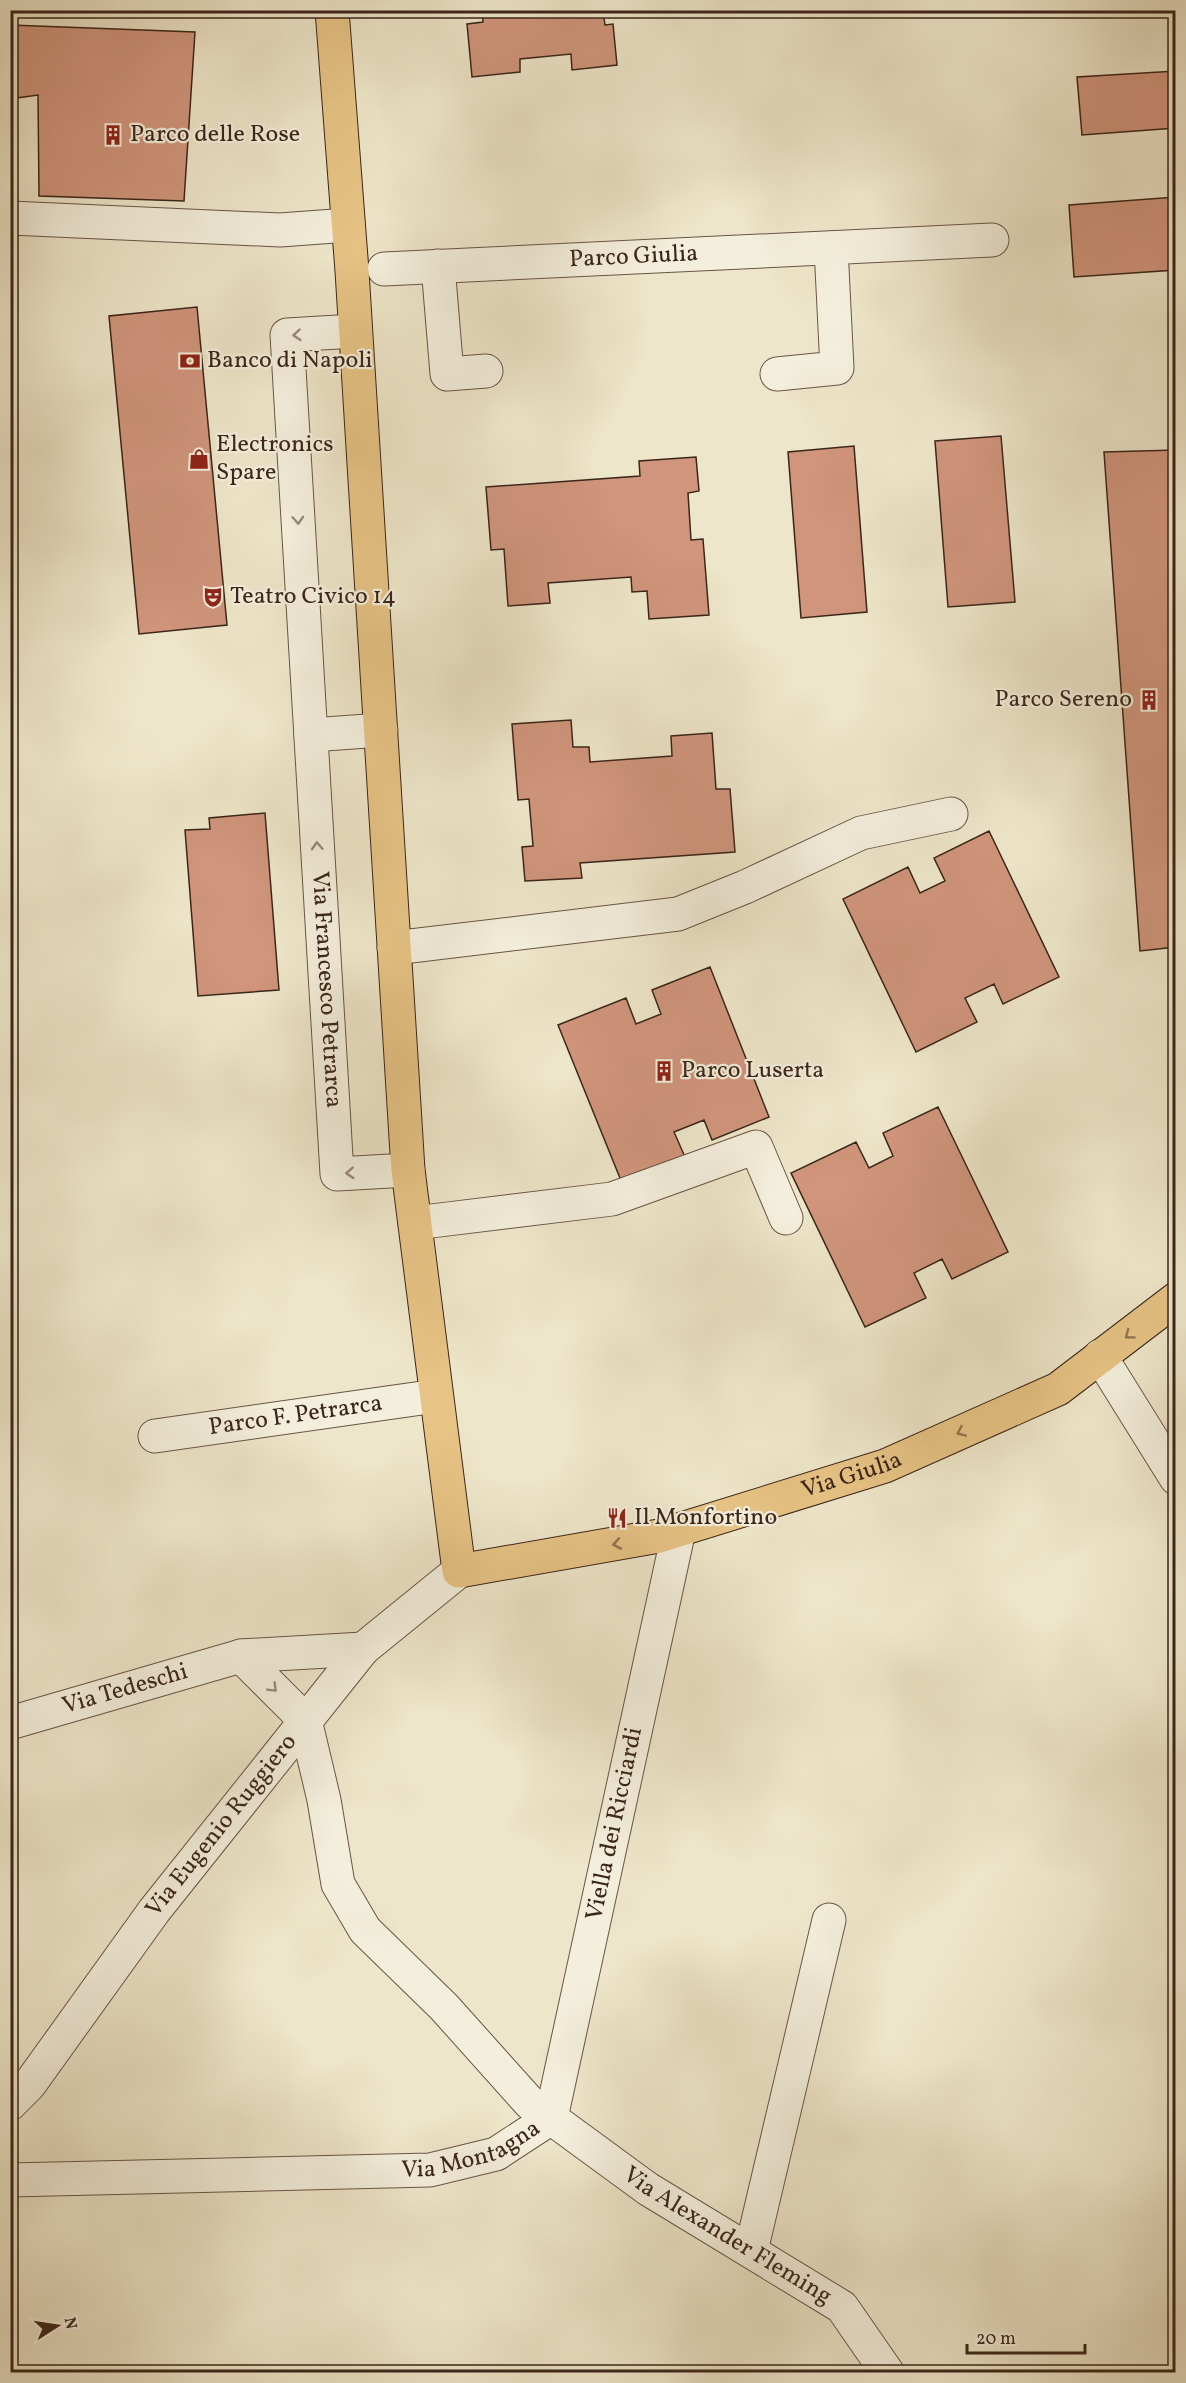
<svg xmlns="http://www.w3.org/2000/svg" width="1186" height="2383" font-family="Vollkorn,serif">
<rect width="100%" height="100%" fill="#eee6ca"/>
<filter id="stains"><feTurbulence type="fractalNoise" baseFrequency=".00333" numOctaves="4"/><feColorMatrix values="0 0 0 0 .2 0 0 0 0 .09 0 0 0 0 .02 0 0 0 .5 -.17"/></filter>
<radialGradient id="worn" r=".72"><stop offset=".6" stop-color="#630" stop-opacity="0"/><stop offset="1" stop-color="#630" stop-opacity=".3"/></radialGradient>
<path fill="#d0957c" stroke="#3a2519" stroke-width="1.5" d="M482 10H603L605 25 613 24 617 65 572 70 571 54 520 59V72L472 77 467 24 483 22Z
M10 25 195 32 184 201 39 196 38 95 17 98 10 172Z
M1176 71V128L1082 135 1077 77Z
M1176 197V270L1074 277 1069 205Z
M197 307 227 625 139 634 109 316Z
M1001 436 1015 602 948 607 935 441Z
M854 446 867 612 801 618 788 452Z
M1176 450V947L1140 951 1104 452Z
M696 457 699 491 688 493 691 540 703 539 709 615 649 619 647 591 632 592 631 577 548 583 550 603 508 606 504 549 491 550 486 487 640 476 639 461Z
M571 720 573 747H589L590 762 672 756 671 736 712 733 716 789H730L735 852 580 863 582 878 525 881 522 847 533 846 529 799 518 800 512 724Z
M265 813 279 990 198 996 185 830 210 829 209 818Z
M989 831 1059 977 1003 1004 994 984 965 998 977 1022 916 1052 843 899 908 867 920 893 945 881 934 858Z
M710 967 769 1117 712 1140 704 1120 674 1132 685 1157 622 1183 558 1025 626 998 636 1024 661 1014 652 990Z
M938 1107 1008 1252 952 1279 942 1259 914 1273 926 1298 865 1327 791 1173 856 1142 869 1168 893 1156 883 1133Z"/>
<g fill="none" stroke-linecap="round" stroke-linejoin="round">
<g stroke="#675545" stroke-width="35">
<g id="minor">
<path d="M10 218 280 230 348 225"/>
<path d="M438 266 447 374 486 371"/>
<path id="s1" d="M384 269 992 240"/>
<path id="s2" d="M355 331 287 335 337 1174 408 1170"/>
<path d="M777 374 837 368 831 248"/>
<path d="M311 735 381 730"/>
<path d="M394 948 678 914 745 887 861 833 951 814"/>
<path d="M415 1223 612 1199 756 1147 786 1218"/>
<path d="M1100 1356 1176 1478"/>
<path id="s3" d="M155 1436 436 1396"/>
<path id="s4" d="M679 1530 551 2118 648 2189 842 2307 887 2372"/>
<path id="s5" d="M10 1723 241 1656 363 1649"/>
<path id="s6" d="M10 2104 29 2085 154 1911 363 1649 459 1571"/>
<path id="s7" d="M10 2180 430 2170 496 2154 551 2118 530 2103 444 2007 365 1930 338 1884 324 1800 305 1720 241 1656"/>
<path d="M751 2251 829 1920"/>
</g>
</g>
<g stroke="#3a2519" stroke-width="35">
<g id="major">
<path id="s8" d="M332 10 352 271 408 1170 459 1571 659 1536 885 1466 1058 1389 1176 1299"/>
</g>
</g>
<use href="#minor" stroke="#f4efdd" stroke-width="33"/>
<use href="#major" stroke="#e7c385" stroke-width="33"/>
</g>
<defs><path id="oneway-chevron" d="M-2-3.5L2.5 0L-2 3.5" fill="none" stroke-width="1.6" stroke-linecap="round" stroke-linejoin="round" transform="scale(1.5)"/></defs>
<g stroke="#978a7b">
<use href="#oneway-chevron" transform="translate(297 335) rotate(175)"/>
<use href="#oneway-chevron" transform="translate(298 520) rotate(87)"/>
<use href="#oneway-chevron" transform="translate(317 846) rotate(-93)"/>
<use href="#oneway-chevron" transform="translate(350 1173) rotate(177)"/>
<use href="#oneway-chevron" transform="translate(273 1688) rotate(45)"/>
</g>
<g stroke="#90744f">
<use href="#oneway-chevron" transform="translate(1129 1335) rotate(143)"/>
<use href="#oneway-chevron" transform="translate(961 1432) rotate(156)"/>
<use href="#oneway-chevron" transform="translate(617 1544) rotate(170)"/>
</g>
<defs>
<g id="building-bare" transform="scale(1.62)"><path d="M-4-6H4V6H1V3H-1V6H-4ZM-2.5-4.3h1.7v1.8h-1.7ZM.8-4.3h1.7v1.8H.8ZM-2.5-1h1.7V.8h-1.7ZM.8-1h1.7V.8H.8Z" fill="#8f2418" stroke="#f4efdd" stroke-width="2.5" paint-order="stroke"/></g>
<g id="bank-bare" transform="scale(1.62)"><path d="M-6-4H6V4H-6ZM0-2.3a2.3 2.3 0 1 0 0 4.6a2.3 2.3 0 1 0 0-4.6Z" fill="#8f2418" stroke="#f4efdd" stroke-width="2.5" paint-order="stroke"/></g>
<g id="shop-bare" transform="scale(1.62)"><path d="M-5-2.5h2.3a2.7 3.5 0 0 1 5.4 0H5L5.5 6h-11ZM-1.5-2.5h3a1.5 2.3 0 0 0-3 0Z" fill="#8f2418" stroke="#f4efdd" stroke-width="2.5" paint-order="stroke"/></g>
<g id="theatre-bare" transform="scale(1.62)"><path d="M-5-5.5Q0-4 5-5.5V0Q5 5 0 6Q-5 5-5 0ZM-3.3-2.5H-1v1.5H-3.3ZM1-2.5H3.3v1.5H1ZM-2.8 1Q0 5.5 2.8 1Z" fill="#8f2418" stroke="#f4efdd" stroke-width="2.5" paint-order="stroke"/></g>
<g id="restaurant-bare" transform="scale(1.62)"><path d="M-5-6h1v4h1v-4h1v4h1v-4h1v5L-1.5 .5V6h-2V.5L-5-1ZM5-6V6H3V1.5H1.5Q1.5-4 5-6Z" fill="#8f2418" stroke="#f4efdd" stroke-width="2.5" paint-order="stroke"/></g>
</defs>
<g fill-rule="evenodd">
<use href="#building-bare" x="113" y="135"/>
<use href="#bank-bare" x="190" y="361"/>
<use href="#shop-bare" x="199" y="459"/>
<use href="#theatre-bare" x="213" y="597"/>
<use href="#building-bare" x="1149" y="700"/>
<use href="#building-bare" x="664" y="1071"/>
<use href="#restaurant-bare" x="617" y="1518"/>
</g>
<g text-anchor="middle" dominant-baseline="central" stroke-width="4.5" stroke-linejoin="round" paint-order="stroke">
<g font-size="24" fill="#3a2519" stroke="#f4efdd" text-anchor="start">
<text x="130" y="135">Parco delle Rose</text>
<text x="207" y="361">Banco di Napoli</text>
<text x="216" y="445">Electronics<tspan x="216" dy="28">Spare</tspan></text>
<text x="230" y="597">Teatro Civico 14</text>
<text x="1132" y="700" text-anchor="end">Parco Sereno</text>
<text x="681" y="1071">Parco Luserta</text>
<text x="634" y="1518">Il Monfortino</text>
</g>
<g font-size="24" fill="#3a2519" stroke="#f4efdd">
<text stroke="none"><textPath href="#s1" startOffset="250">Parco Giulia</textPath></text>
<text stroke="none"><textPath href="#s2" startOffset="724">Via Francesco Petrarca</textPath></text>
<text stroke="none"><textPath href="#s3" startOffset="142">Parco F. Petrarca</textPath></text>
<text stroke="none"><textPath href="#s8" startOffset="1972">Via Giulia</textPath></text>
<text stroke="none"><textPath href="#s5" startOffset="120">Via Tedeschi</textPath></text>
<text transform="translate(615 1824) rotate(-78)">Viella dei Ricciardi</text>
<text stroke="none"><textPath href="#s6" startOffset="350">Via Eugenio Ruggiero</textPath></text>
<text stroke="none"><textPath href="#s7" startOffset="465">Via Montagna</textPath></text>
<text stroke="none"><textPath href="#s4" startOffset="814">Via Alexander Fleming</textPath></text>
</g>
</g>
<rect width="1186" height="2383" fill="none" stroke="#eee6ca" stroke-width="36"/>
<rect x="12" y="12" width="1162" height="2359" fill="none" stroke="#3a2519" stroke-width="3"/>
<rect x="18" y="18" width="1150" height="2347" fill="none" stroke="#3a2519" stroke-width="1.5"/>
<g transform="translate(57 2326) rotate(78)" stroke="#f4efdd" stroke-width="4.5" paint-order="stroke">
<path d="M0-4.5L10 22L0 15L-10 22Z" fill="#3a2519"/>
<text y="-9" font-size="16" font-weight="bold" text-anchor="middle" fill="#3a2519">N</text>
</g>
<path d="M967 2344v9h118v-9" fill="none" stroke="#3a2519" stroke-width="3"/>
<text x="976" y="2344" font-size="18" fill="#3a2519" stroke="#f4efdd" stroke-width="4.5" paint-order="stroke">20 m</text>
<rect width="100%" height="100%" filter="url(#stains)"/>
<rect width="100%" height="100%" fill="url(#worn)"/>
</svg>
